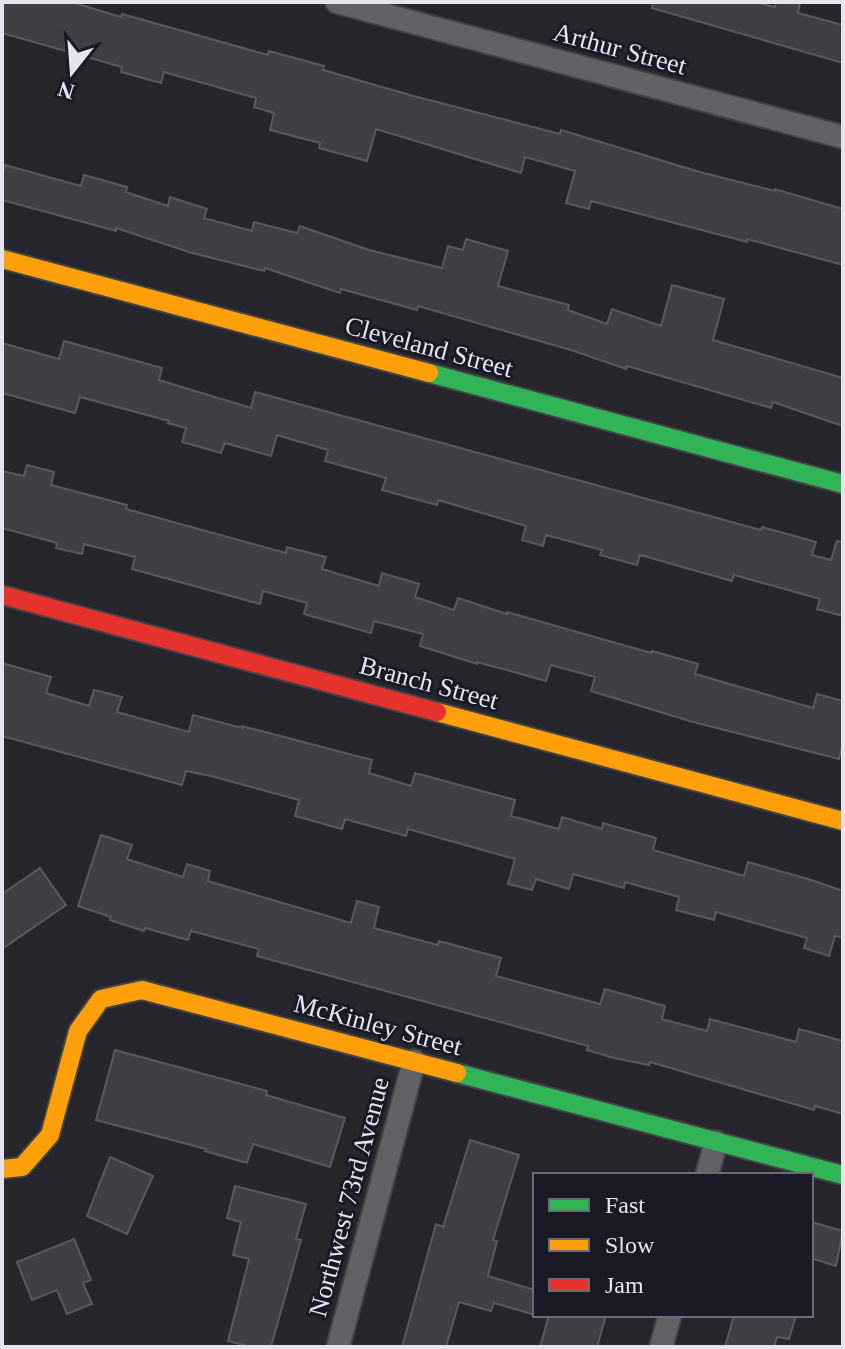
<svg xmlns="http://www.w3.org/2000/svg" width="845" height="1349" font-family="'Times New Roman',serif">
<rect width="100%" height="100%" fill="#26262c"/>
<path fill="#3f3f45" stroke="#595a5f" stroke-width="2" d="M2 2H71L121 17 122 14 268 55 269 51 324 66 323 70 410 95 560 134 561 130 700 172 775 191V189L843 209V265L747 239V242L591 201 589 209 566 203 575 171 525 157 521 173 376 129 367 161 319 148 320 143 270 130 274 113 254 107 256 98 164 72 161 83 121 72 122 67 2 33Z
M653 2H755L775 7 776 2H800L798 13 843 25V63L652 8Z
M5 165 81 186 84 175 127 187 126 192 168 206 170 197 207 209 204 218 252 231 254 222 297 233 300 226 369 250 442 268 448 246 463 250 466 239 508 251 498 286 569 305 568 310 607 324 612 309 661 326 672 285 724 299 713 340 843 378V426L773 402 771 408 627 366 626 369 571 350 418 306 417 310 341 289 340 293 265 268 264 271 192 253 116 228V231L2 200V177Z
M64 341 162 368 159 380 251 408 255 392 761 530 762 527 816 542 812 555 831 560 837 541 843 542V616L817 609 820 599 734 575 732 581 640 555 637 565 600 555 602 550 546 535 543 546 522 540 526 526 438 500 437 505 382 490 386 478 325 461 328 450 277 435 271 456 225 443 221 453 182 442 186 428 168 423 169 421 80 397 75 413 2 393V343L59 359Z
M27 465 54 472 51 485 127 505 126 509 286 553 287 547 326 557 322 569 379 586 382 573 419 584 415 597 454 610 458 598 507 614V612L651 653 652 651 698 664 695 674 813 708 817 694 843 701V743L839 759 693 722 591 691 595 677 551 665 546 681 477 662V664L420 646 423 634 374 621 371 633 304 614 307 603 263 591 260 604 132 569 135 557 84 544 82 554 56 548 57 543 2 528V471L24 476Z
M2 663 51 677 46 693 89 706 94 690 122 697 117 712 189 732 193 715 242 728V726L372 760 369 773 411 786 415 773 515 800 511 816 559 829 562 817 602 829 603 823 656 838 653 850 744 876 748 862 808 879 843 891V938L835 936 829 956 804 948 807 938 716 912 714 920 676 910 679 897 625 882 624 888 573 874 569 889 536 879 532 890 508 884 515 859 408 829 406 836 345 819 342 829 295 816 299 800 211 776 186 771 182 785 2 736Z
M101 835 132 845 127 859 183 877 187 864 210 871 208 881 351 923 357 901 379 907 374 928 438 945 439 941 501 958 496 976 600 1004 605 989 665 1006 662 1019 707 1031 710 1019 796 1042 799 1029 843 1041V1114L815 1106 814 1110 650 1062 649 1065 614 1058 587 1050 588 1046 257 956 259 949 191 931 188 940 145 928 144 931 110 920 111 917 78 906Z
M40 868 66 905 2 949V894Z
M115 1050 267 1091 266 1095 345 1118 330 1167 253 1144 247 1163 205 1151 206 1149 96 1120Z
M470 1140 519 1155 493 1240 497 1241 488 1276 535 1290V1315L494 1303 491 1311 459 1302 446 1347H402L436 1224 443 1227Z
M110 1157 153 1176 127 1234 87 1216Z
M235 1186 306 1204 296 1239 301 1240 271 1347H252L228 1341 249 1259 233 1255 241 1222 227 1218Z
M811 1222 843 1231 836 1266 811 1258Z
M74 1239 91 1280 83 1283 92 1304 67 1314 57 1290 32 1300 17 1262Z
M549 1315H606L597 1347H540Z
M734 1315H796L789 1339 777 1337 774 1347H725Z"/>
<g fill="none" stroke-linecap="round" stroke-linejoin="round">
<g stroke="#424248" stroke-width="26">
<path id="street" d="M337 2 843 137
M707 1175 716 1142
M338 1347 414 1061
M661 1347 670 1315"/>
</g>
<g stroke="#424248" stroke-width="22">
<path id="fast" d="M429 373 843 484
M457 1073 843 1175"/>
</g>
<g stroke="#424248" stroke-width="22">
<path id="slow" d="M2 259 429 373
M437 712 843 821
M2 1169 22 1167 50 1135 78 1031 101 999 142 990 457 1073"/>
</g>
<g stroke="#424248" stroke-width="22">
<path id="jam" d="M2 595 437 712"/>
</g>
<use href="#street" stroke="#616166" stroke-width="22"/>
<use href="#fast" stroke="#30b455" stroke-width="18"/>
<use href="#slow" stroke="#ff9f0a" stroke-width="18"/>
<use href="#jam" stroke="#e5322d" stroke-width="18"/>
</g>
<g text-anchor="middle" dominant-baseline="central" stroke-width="6" stroke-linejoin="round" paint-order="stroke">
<g font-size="26" fill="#e3e4ed" stroke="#191a26">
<text transform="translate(620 49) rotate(15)">Arthur Street</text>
<text transform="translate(429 347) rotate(15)">Cleveland Street</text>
<text transform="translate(429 683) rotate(15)">Branch Street</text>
<text transform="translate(378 1025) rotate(15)">McKinley Street</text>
<text transform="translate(349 1197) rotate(-75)">Northwest 73rd Avenue</text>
</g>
</g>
<rect width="845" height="1349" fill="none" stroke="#e3e4ed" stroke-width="8"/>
<rect x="533" y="1173" width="280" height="144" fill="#191a26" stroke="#6a6b76" stroke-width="2"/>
<rect x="549" y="1199" width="40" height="12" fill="#30b455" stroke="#6a6b76" stroke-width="2"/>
<text x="605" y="1213" font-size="24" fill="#e3e4ed">Fast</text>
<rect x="549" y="1239" width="40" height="12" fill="#ff9f0a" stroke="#6a6b76" stroke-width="2"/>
<text x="605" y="1253" font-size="24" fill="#e3e4ed">Slow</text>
<rect x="549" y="1279" width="40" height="12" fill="#e5322d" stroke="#6a6b76" stroke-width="2"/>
<text x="605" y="1293" font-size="24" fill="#e3e4ed">Jam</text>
<g transform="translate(72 72) rotate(197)" stroke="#191a26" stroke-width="6" paint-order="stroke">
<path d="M0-6L14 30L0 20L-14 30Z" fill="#e3e4ed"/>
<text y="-12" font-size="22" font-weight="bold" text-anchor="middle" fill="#e3e4ed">N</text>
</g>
</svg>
